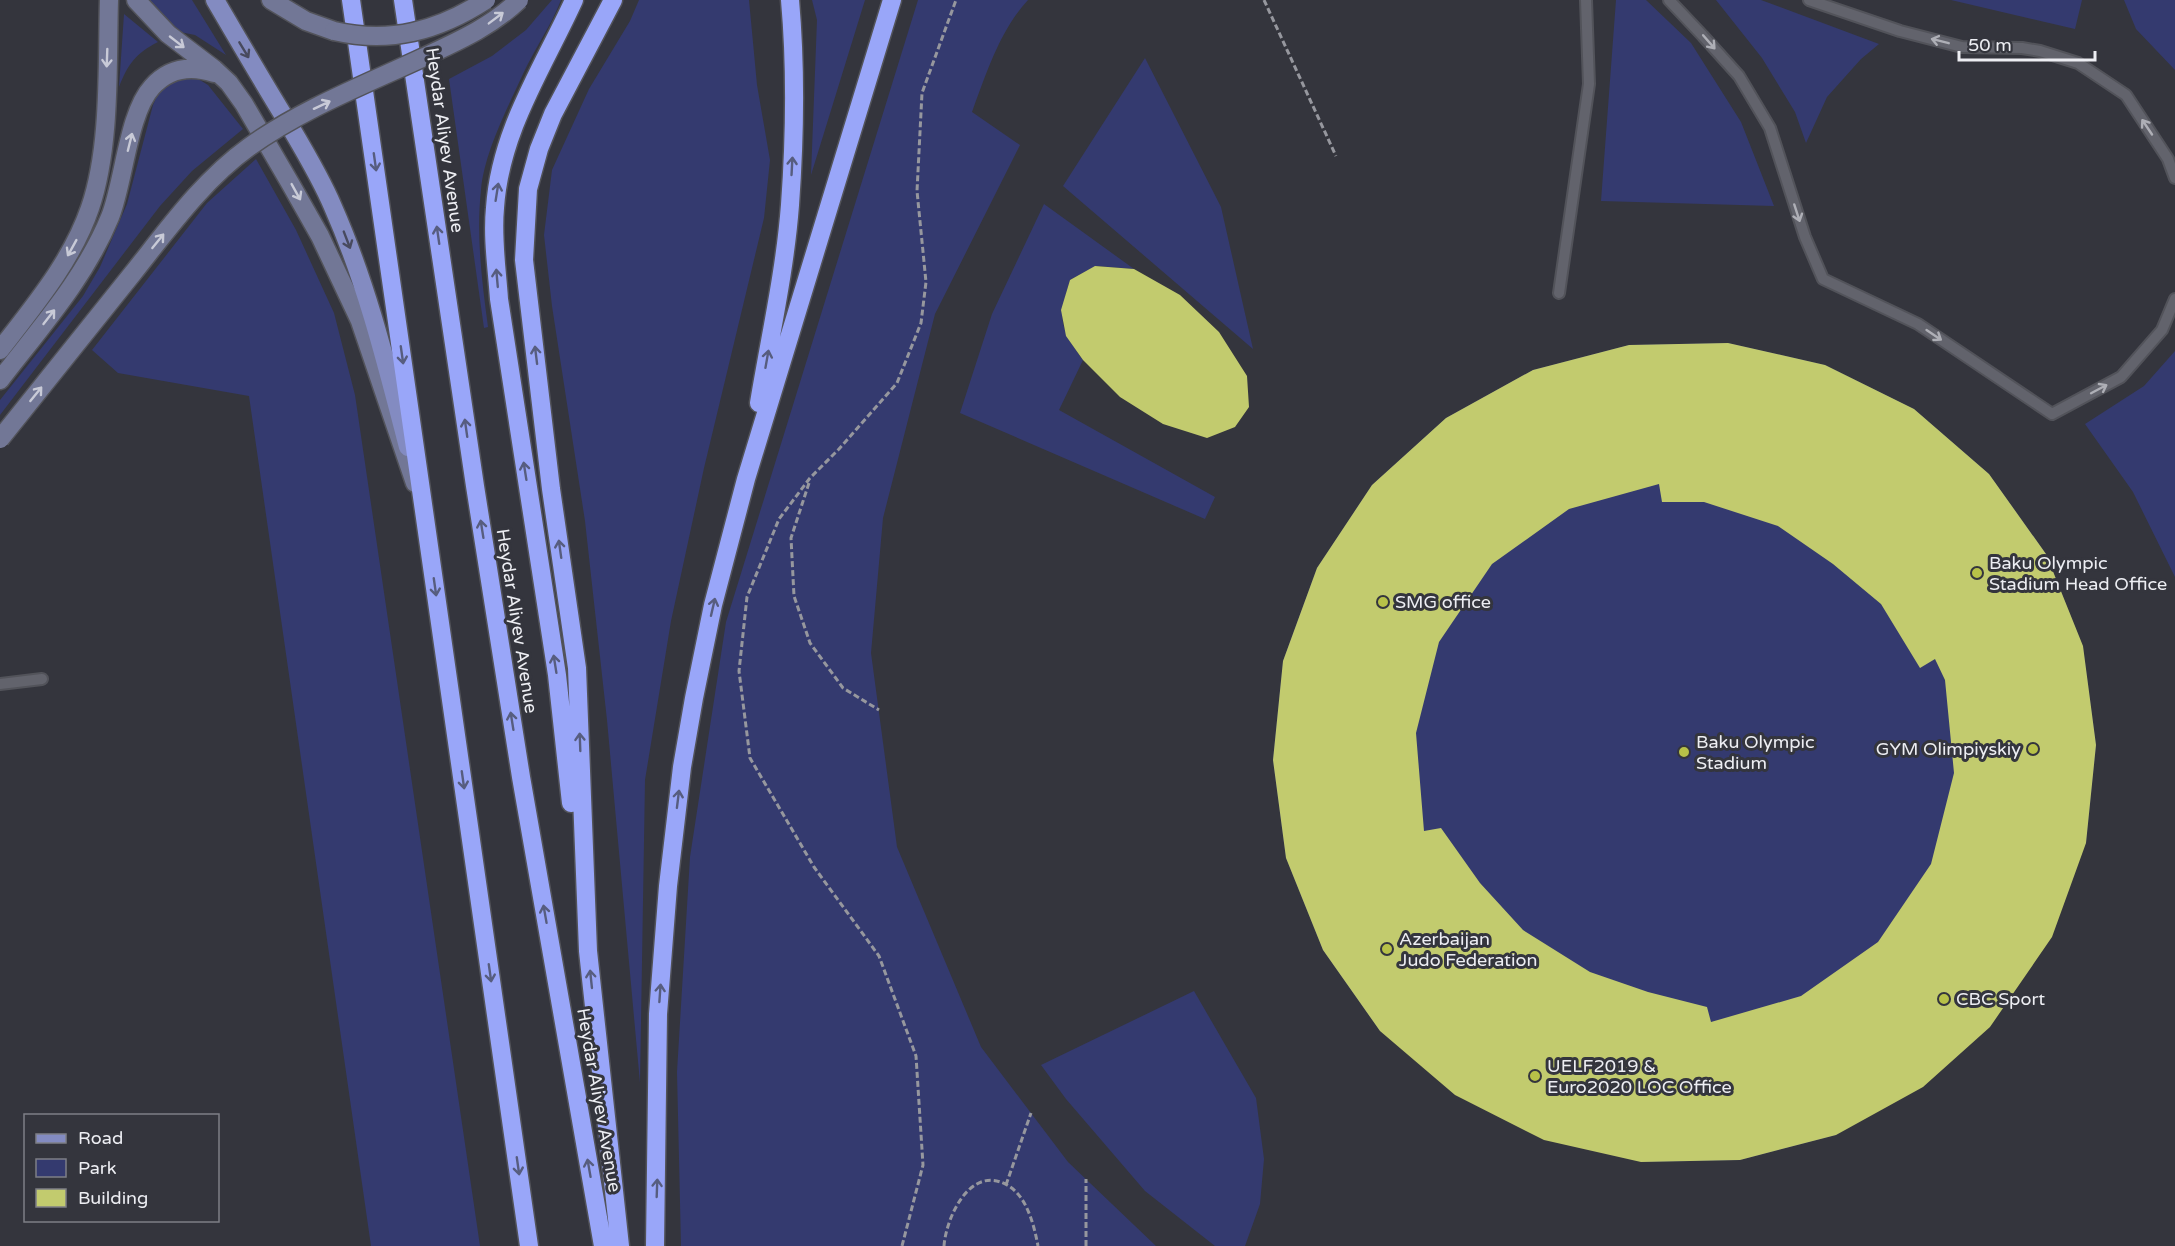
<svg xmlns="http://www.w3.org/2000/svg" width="2175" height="1246" font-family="'Varela Round',sans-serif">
<rect width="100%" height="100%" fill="#34353d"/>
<path fill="#343a6f" d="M149 0H192L226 55 195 35 180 32Z
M552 0H561C551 26 535 48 523 74 508 107 484 153 481 190 476 236 482 282 488 327L484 328 449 79 492 56 526 30Z
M639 0H749L757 85 770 160 764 218 704 468 671 621 645 780 640 1083 607 720 585 521 552 306 544 235 552 170 589 89 630 21Z
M812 0H865L811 175 817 20Z
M918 0H1028C1000 30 986 74 972 112L1020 145 935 314 883 518 871 653 897 847 981 1047 1068 1162 1156 1246H681L677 1072 690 857 726 622Z
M1616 0H1646L1691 43 1741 122 1774 206 1601 201Z
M1716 0H1761L1879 44 1861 59 1827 97 1806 143 1795 112 1762 58Z
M1951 0H2082L2075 29Z
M2124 0H2175V70L2136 29Z
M124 14 158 42C136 53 128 64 119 87Z
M1145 58 1221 207 1253 349 1063 186Z
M195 77 208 85 243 129 192 171 160 206 0 415V400L83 296 100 267 127 204 153 105 161 87 177 79Z
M256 159 296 230 334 313 355 395 480 1246H371L249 396 118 373 92 350 207 203Z
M1044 204 1134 269 1096 266 1070 280C1058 320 1059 326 1083 360L1059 410 1215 497 1205 519 960 413 992 314Z
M1728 343 1825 365 1914 409 1989 474 2046 554 2083 647 2096 745 2086 843 1836 1135 1740 1160 1641 1162 1380 1031 1323 950 1286 858 1273 760 1283 661 1317 568 1372 485 1446 418 1533 370 1629 345Z
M2175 351V577L2133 492 2085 424 2144 386Z
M1194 991 1256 1098 1264 1159 1260 1204 1245 1246H1215L1145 1191 1066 1099 1041 1065Z"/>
<path fill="#c2cb6e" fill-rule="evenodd" d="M1095 266 1134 269 1180 295 1219 332 1247 376 1249 407 1235 427 1207 438 1163 424 1120 397 1083 360 1066 336 1061 310 1070 280Z
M1728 343 1825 365 1914 409 1989 474 2046 554 2083 646 2096 745 2086 843 2052 937 1990 1027 1923 1087 1836 1135 1740 1160 1641 1162 1544 1140 1455 1095 1380 1031 1323 950 1286 858 1273 760 1283 661 1317 568 1372 485 1446 418 1533 370 1629 345ZM1659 484 1662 502H1704L1778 526 1833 564 1881 604 1920 668 1935 659 1945 680 1954 773 1931 864 1878 942 1801 996 1711 1022 1707 1007 1648 992 1590 972 1523 930 1480 883 1441 828 1424 831 1416 733 1439 642 1492 564 1569 509Z"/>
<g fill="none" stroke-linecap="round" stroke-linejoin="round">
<g stroke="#52535a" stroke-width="14">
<path id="lane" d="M1669 0 1703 36 1739 76 1770 128 1805 237 1823 279 1918 324 2052 414 2121 377 2162 330 2175 299
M1809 0 1900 31 1962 47 2022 48 2040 51 2078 63 2126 95 2168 159 2175 178
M1559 293 1589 84 1586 0
M0 684 42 679"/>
</g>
<g stroke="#52535a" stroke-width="21">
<path id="secondary" d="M136 0 168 34 214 69 229 83 244 104 290 183 320 236 360 321 415 483
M271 0 306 21 334 31
M0 350C34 306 72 261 90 208 111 146 107 66 109 0
M0 380C40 328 85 278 110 217 124 182 128 113 152 87 169 68 190 65 214 73"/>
</g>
<g stroke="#52535a" stroke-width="21">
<path id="primary" d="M215 0C238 39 261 79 285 118 302 147 320 176 333 207 367 284 387 366 408 447"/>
</g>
<g stroke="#52535a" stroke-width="21">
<path id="highway" d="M351 0 529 1246
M403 0 475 486 521 777 603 1246
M613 0 553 114 539 149 528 189 524 260 551 489 577 668 588 951 620 1246
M759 403C770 337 785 271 790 205 795 136 796 68 790 0
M571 803 557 675 499 299C497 269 492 238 495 208 500 131 543 68 574 0
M655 1246 658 1014 668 886 682 767 694 698 713 605 746 479 892 0"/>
</g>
<path stroke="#96979e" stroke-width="3" stroke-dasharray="6 3" stroke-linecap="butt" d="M1264 0 1336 156
M809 483 791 538 794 596 810 643 843 688 879 710
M1006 1185 1031 1113
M902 1246 923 1165 916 1056 879 956 814 867 750 758 739 671 747 597 779 519 810 478 839 449 897 383 921 323 926 282 917 191 922 93 956 0
M944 1246C946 1218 970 1164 1007 1185 1027 1196 1034 1225 1038 1246
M1086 1246V1179"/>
<use href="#lane" stroke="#62636c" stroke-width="10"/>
<use href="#secondary" stroke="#727796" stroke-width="18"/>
<use href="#primary" stroke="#838bc1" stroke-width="18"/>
<use href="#highway" stroke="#99a6f9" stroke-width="18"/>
<g stroke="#52535a" stroke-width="21" stroke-linecap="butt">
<path id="secondary-bridge" d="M334 31C390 44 438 31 486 0
M0 439C44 384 89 328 133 273 168 229 203 180 249 147 302 109 364 85 422 58 456 42 491 27 519 0"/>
</g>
<use href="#secondary-bridge" stroke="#727796" stroke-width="18"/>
</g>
<defs><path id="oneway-shaft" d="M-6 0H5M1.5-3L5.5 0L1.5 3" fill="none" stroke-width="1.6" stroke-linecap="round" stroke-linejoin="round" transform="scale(1.5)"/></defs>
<g stroke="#c8cad7">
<use href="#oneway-shaft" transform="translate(496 18) rotate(-37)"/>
<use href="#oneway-shaft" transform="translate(177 42) rotate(38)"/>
<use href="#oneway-shaft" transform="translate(107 58) rotate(92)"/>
<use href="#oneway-shaft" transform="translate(322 105) rotate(-25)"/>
<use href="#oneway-shaft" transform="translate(130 142) rotate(-76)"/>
<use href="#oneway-shaft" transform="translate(296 192) rotate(61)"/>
<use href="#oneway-shaft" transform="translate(158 241) rotate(-51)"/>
<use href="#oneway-shaft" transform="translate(72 248) rotate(119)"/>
<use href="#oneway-shaft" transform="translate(49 317) rotate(-52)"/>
<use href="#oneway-shaft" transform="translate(36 394) rotate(-51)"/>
</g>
<g stroke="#aeafb6">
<use href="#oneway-shaft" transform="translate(1940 41) rotate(-166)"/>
<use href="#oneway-shaft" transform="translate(1709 42) rotate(49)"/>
<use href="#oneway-shaft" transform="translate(2147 127) rotate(-124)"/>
<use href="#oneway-shaft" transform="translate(1797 213) rotate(72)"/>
<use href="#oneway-shaft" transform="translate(1934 335) rotate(34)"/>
<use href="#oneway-shaft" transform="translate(2099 389) rotate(-28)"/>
</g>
<g stroke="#484a5e">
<use href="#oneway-shaft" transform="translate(244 50) rotate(59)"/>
<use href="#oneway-shaft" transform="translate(347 240) rotate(69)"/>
</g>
<g stroke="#575d7f">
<use href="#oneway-shaft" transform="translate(375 162) rotate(82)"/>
<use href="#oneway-shaft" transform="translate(792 166) rotate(-87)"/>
<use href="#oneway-shaft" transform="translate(497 192) rotate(-81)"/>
<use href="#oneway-shaft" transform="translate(438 235) rotate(-98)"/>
<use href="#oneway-shaft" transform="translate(497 278) rotate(-95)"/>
<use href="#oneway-shaft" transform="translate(402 355) rotate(82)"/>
<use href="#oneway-shaft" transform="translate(536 355) rotate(-97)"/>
<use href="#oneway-shaft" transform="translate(767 359) rotate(-80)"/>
<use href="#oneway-shaft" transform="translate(466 428) rotate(-98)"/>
<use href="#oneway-shaft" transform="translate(525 471) rotate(-99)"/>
<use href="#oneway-shaft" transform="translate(482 529) rotate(-99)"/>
<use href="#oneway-shaft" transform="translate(560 549) rotate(-98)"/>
<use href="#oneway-shaft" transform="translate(435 587) rotate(82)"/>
<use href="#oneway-shaft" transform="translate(713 607) rotate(-77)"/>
<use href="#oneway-shaft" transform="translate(555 664) rotate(-99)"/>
<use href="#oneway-shaft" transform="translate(512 721) rotate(-99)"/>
<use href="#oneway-shaft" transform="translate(580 742) rotate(-92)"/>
<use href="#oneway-shaft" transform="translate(463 780) rotate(82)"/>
<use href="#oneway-shaft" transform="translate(678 799) rotate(-83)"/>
<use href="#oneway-shaft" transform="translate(545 914) rotate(-100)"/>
<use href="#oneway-shaft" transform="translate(490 973) rotate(82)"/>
<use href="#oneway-shaft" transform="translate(591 979) rotate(-96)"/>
<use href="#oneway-shaft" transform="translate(660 993) rotate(-86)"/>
<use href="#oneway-shaft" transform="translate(518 1166) rotate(82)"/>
<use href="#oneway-shaft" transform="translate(589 1168) rotate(-100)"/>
<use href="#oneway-shaft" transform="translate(657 1188) rotate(-88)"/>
</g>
<g fill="#b7c148" stroke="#34353d" stroke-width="2">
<circle cx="1977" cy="573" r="6"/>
<circle cx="1383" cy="602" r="6"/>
<circle cx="2033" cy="749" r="6"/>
<circle cx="1684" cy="752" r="6"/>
<circle cx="1387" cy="949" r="6"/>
<circle cx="1944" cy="999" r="6"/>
<circle cx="1535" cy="1076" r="6"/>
</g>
<g text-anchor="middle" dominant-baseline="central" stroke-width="6" stroke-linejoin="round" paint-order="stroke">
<g font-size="18" fill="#edeef3" stroke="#34353d">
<text transform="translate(445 140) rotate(82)">Heydar Aliyev Avenue</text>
<text transform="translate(517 621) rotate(81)">Heydar Aliyev Avenue</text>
<text transform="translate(599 1100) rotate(80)">Heydar Aliyev Avenue</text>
</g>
<g font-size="18" fill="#edeef3" stroke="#34353d" text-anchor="start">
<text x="1989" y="563">Baku Olympic<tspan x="1989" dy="21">Stadium Head Office</tspan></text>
<text x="1395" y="602">SMG office</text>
<text x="1696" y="742">Baku Olympic<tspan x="1696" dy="21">Stadium</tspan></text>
<text x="2021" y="749" text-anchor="end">GYM Olimpiyskiy</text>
<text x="1399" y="939">Azerbaijan<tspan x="1399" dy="21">Judo Federation</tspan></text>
<text x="1956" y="999">CBC Sport</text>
<text x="1547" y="1066">UELF2019 &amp;<tspan x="1547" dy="21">Euro2020 LOC Office</tspan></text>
</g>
</g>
<rect x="24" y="1114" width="195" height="108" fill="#34353d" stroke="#7e7f86" stroke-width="1.5"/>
<rect x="36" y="1134" width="30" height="9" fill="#838bc1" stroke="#7e7f86" stroke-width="1.5"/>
<text x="78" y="1144" font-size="18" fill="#edeef3">Road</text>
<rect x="36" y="1159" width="30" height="18" fill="#343a6f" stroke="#7e7f86" stroke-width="1.5"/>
<text x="78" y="1174" font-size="18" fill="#edeef3">Park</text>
<rect x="36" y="1189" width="30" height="18" fill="#c2cb6e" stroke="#7e7f86" stroke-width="1.5"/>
<text x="78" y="1204" font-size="18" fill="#edeef3">Building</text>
<path d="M1959 51v9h136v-9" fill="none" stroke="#edeef3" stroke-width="3"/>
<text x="1968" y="51" font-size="18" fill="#edeef3" stroke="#34353d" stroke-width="4.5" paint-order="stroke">50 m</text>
</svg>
